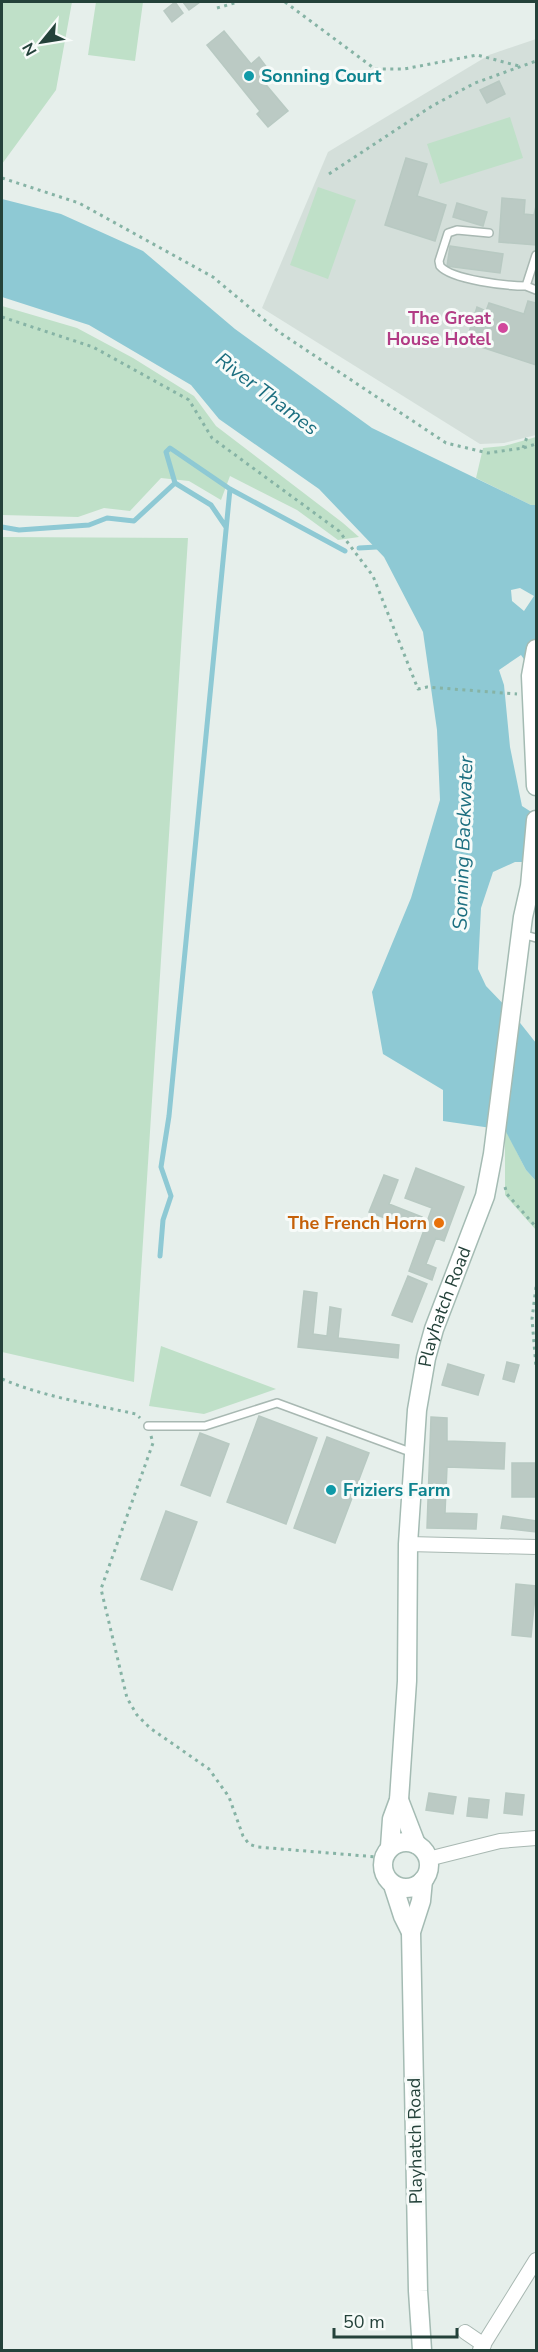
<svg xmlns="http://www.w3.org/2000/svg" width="538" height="2352" font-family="'Nunito Sans',sans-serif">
<rect width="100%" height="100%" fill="#e6efeb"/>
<path fill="#d4dfda" d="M536 39V435L504 443 480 444 262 308 328 152 489 55Z"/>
<path fill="#bfe0c8" d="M2 2H72L56 90 2 164Z
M96 2H143L135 61 88 55Z
M510 117 523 158 440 184 427 144Z
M318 187 356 200 328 279 290 265Z
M2 306 77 328 133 358 194 396 216 426 343 523 359 537 338 540 297 510 230 476 221 500 189 481 161 478 130 511 104 508 78 517 2 515Z
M536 437V505H531L476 478 483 448 504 446Z
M2 537 188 538 134 1382 2 1352Z
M505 1129 526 1170 536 1181V1230L505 1195Z
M161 1346 276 1389 204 1414 149 1406Z"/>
<path fill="#8ec9d4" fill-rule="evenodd" d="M2 199 61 214 143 251 235 329 372 428 531 505H536V676L521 655 499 670 504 685 510 747 522 806 536 815V862H515L493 872 481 908 478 969 486 986 513 1014 536 1043V1181L526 1170 505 1130 443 1121V1090L383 1054 372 992 411 898 440 800 437 730 423 632 384 557 319 489 219 419 191 385 89 325 2 297ZM520 588 534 596 524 611 512 601 511 590Z"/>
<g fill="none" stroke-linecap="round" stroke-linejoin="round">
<path stroke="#8ec9d4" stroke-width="5" d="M175 483 211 505 226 527
M2 527 19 530 89 525 107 518 134 521 175 483 166 452 170 448 230 489 345 551
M359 548 377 547
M160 1256 163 1220 171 1196 161 1167 169 1116 230 489"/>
</g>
<path fill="#bbcac4" stroke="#b8c9c2" stroke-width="1.5" d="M175 2 183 13 172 22 164 11Z
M183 2H200L189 10Z
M224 31 251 64 259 57 271 73 262 80 288 111 268 127 257 114 260 111 207 45Z
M499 81 505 94 487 103 480 90Z
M406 158 427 164 417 196 446 205 435 241 385 225Z
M502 198 525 200 524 214 534 215 536 206V245L499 242Z
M457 203 487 212 483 226 453 217Z
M450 246 503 254 500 273 447 266Z
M528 301 536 303V365L466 342 477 307 486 311 489 303 524 314Z
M416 1168 464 1187 444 1241 436 1238 426 1264 436 1268 432 1280 409 1271 432 1208 405 1198Z
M384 1175 398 1180 389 1204 422 1217 417 1230 369 1212Z
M408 1276 427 1284 412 1322 392 1315Z
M304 1291 317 1293 313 1334 327 1336 330 1307 341 1309 338 1338 399 1345 398 1358 298 1347Z
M507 1362 519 1365 514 1382 503 1379Z
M448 1364 484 1375 478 1395 442 1385Z
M259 1416 317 1438 286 1524 227 1502Z
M431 1417 447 1418V1441L505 1443 504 1469 447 1467 445 1513 477 1514 476 1529 427 1528Z
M200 1433 229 1444 210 1496 181 1485Z
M327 1437 369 1453 335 1543 294 1528Z
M512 1463H536V1497H512Z
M166 1511 197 1522 172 1590 141 1579Z
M503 1516 536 1521V1532L501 1528Z
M516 1584 536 1586 531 1637 512 1635Z
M429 1793 456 1797 453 1814 426 1810Z
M506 1793 524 1795 522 1815 504 1813Z
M469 1798 489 1800 487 1818 467 1816Z"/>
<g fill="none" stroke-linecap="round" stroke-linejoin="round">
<g stroke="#a8b8b2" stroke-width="10">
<path id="service" d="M489 233 457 230 448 233 439 261 440 266C452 280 507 286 526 286
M536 255 526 286 536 290
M522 934 536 938
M148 1426H205L277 1403 413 1453"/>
</g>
<g stroke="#a8b8b2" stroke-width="16">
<path id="minor" d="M408 1544 536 1547
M428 1859 500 1841 536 1838
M465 2332 484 2345
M480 2350 536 2260"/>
</g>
<g stroke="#a4bbb3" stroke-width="21">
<g id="secondary">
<path d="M536 649 531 676 536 786"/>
<path d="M399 1800 416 1844"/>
<circle cx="406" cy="1865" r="23"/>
<path id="s1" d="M390 1847 392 1819 399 1800 407 1681 408 1544 417 1410 426 1358 434 1329 485 1196 493 1154 523 917 530 886 536 820"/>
<path d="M393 1885 403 1916 411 1932"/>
<path d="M422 2350 418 2291 411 1932 421 1901 423 1880"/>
</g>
</g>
<path stroke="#86b3a5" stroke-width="3" stroke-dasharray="3 4.5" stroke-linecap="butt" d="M285 2 375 69H404L477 55 519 66
M217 8 238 2
M329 174 432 106 475 83 536 61
M2 178 79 203 213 277 279 332 446 443 488 453 523 448 536 444
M2 317 93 347 189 400 212 438 339 531 373 576 418 689 427 687 517 694
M523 448 527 437
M505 1187 507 1194 536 1227
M536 1287 532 1319 536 1367
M2 1379C44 1397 91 1404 136 1414L140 1418
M151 1436 153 1443 101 1589 127 1698 137 1715 150 1728 209 1769 229 1797 243 1836 249 1844 257 1847 377 1857"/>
<use href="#service" stroke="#fff" stroke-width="7"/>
<use href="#minor" stroke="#fff" stroke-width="14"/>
<use href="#secondary" stroke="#fff" stroke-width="18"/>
</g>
<g fill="#0f9aa8" stroke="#f7fbf9" stroke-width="2">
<circle cx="249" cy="76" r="6"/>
<circle cx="331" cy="1490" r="6"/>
</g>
<circle fill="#d1479c" stroke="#f7fbf9" stroke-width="2" cx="503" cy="328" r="6"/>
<circle fill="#e8710a" stroke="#f7fbf9" stroke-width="2" cx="439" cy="1223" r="6"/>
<g text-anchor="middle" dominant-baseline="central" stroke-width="6" stroke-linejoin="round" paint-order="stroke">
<g font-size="18" font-weight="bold" fill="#0d838f" stroke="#f7fbf9" text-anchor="start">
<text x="261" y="76">Sonning Court</text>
<text x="343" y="1490">Friziers Farm</text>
</g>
<g font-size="18" font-weight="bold" fill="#b23c85" stroke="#f7fbf9" text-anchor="end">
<text x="491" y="318">The Great<tspan x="491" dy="21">House Hotel</tspan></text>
</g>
<g font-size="18" font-weight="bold" fill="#c56008" stroke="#f7fbf9" text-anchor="end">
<text x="427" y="1223">The French Horn</text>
</g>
<g font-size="18" fill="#24423a" stroke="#f7fbf9">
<text stroke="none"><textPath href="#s1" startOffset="546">Playhatch Road</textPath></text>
<text transform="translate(415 2141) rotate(-91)">Playhatch Road</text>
</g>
<g font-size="20" font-style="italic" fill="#1c6f80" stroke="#f7fbf9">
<text transform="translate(267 394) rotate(37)">River Thames</text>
<text transform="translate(463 843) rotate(-88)">Sonning Backwater</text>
</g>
</g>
<rect width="538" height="2352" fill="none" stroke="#24423a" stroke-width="6"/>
<g transform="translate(42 42) rotate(240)" stroke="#f7fbf9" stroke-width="4.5" paint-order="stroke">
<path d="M0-4.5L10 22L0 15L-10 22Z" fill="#24423a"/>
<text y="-9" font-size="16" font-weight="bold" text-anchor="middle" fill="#24423a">N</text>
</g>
<path d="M334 2328v9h123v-9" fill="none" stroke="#24423a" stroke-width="3"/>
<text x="343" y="2328" font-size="18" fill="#24423a" stroke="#f7fbf9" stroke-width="4.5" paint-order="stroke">50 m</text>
</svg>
